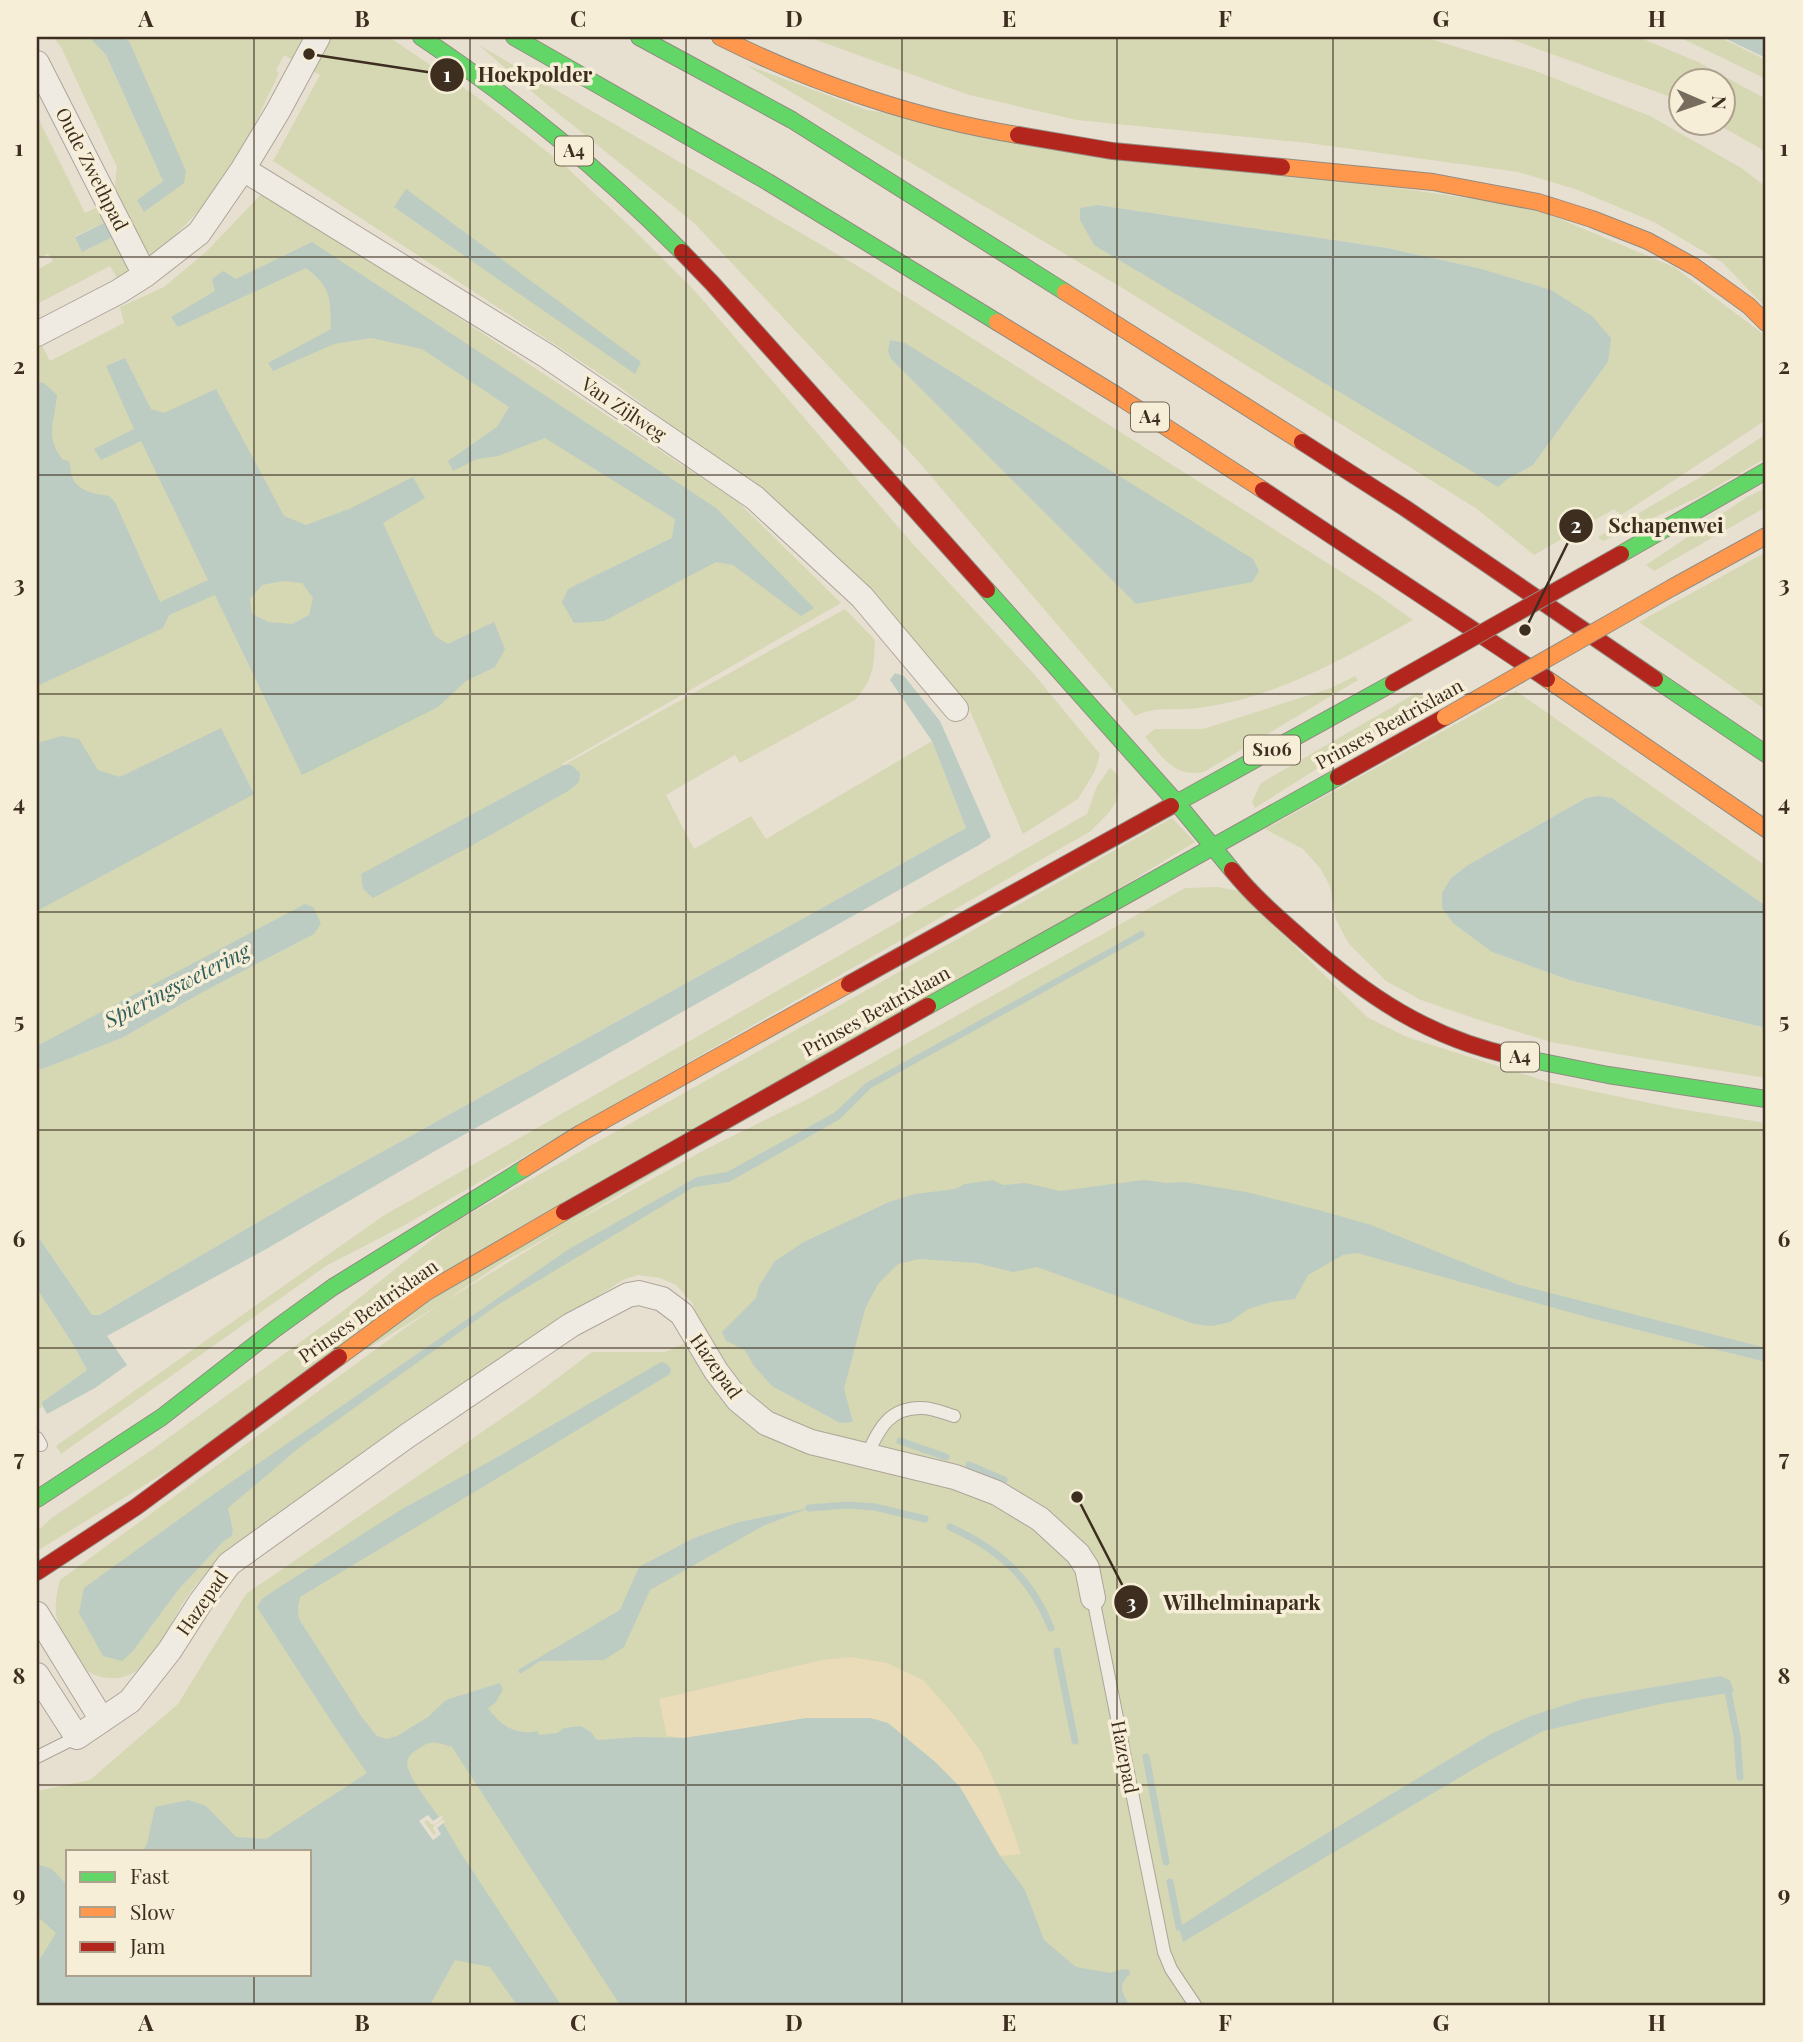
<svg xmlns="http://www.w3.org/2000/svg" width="1803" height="2042" font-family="'Playfair Display',serif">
<rect width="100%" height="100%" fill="#e7e0d1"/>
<path fill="#d6d7b3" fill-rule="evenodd" d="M 53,37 L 89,37 L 106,55 L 163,181 L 137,200 L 184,183 L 129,41 L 122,37 L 389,37 L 473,94 L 563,164 L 635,231 L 694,290 L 912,543 L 1033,673 L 1100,754 L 1095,771 L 1078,799 L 1023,834 L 965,699 L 794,518 L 617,385 L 273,161 L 320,75 L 284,55 L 276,70 L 279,73 C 262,108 246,146 224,178 C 205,207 180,231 155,254 L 142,252 L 114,194 L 117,167 L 61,47 ZM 406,190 L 640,362 L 635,373 L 395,207 Z
M 808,37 L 1424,37 L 1533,70 L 1650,116 L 1743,169 L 1766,187 L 1766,308 L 1723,263 L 1654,222 L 1575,189 L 1518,172 L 1308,143 L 1077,120 L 969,95 Z
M 1505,37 L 1638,37 L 1698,62 L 1766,99 L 1766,154 L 1758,147 L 1715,123 L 1722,122 L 1722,80 L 1680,80 L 1680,103 L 1668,96 Z
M 1679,37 L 1719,37 L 1766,60 L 1766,79 Z
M 479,45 L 861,268 L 1378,595 L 1413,620 C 1357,651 1293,688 1231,702 C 1217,705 1202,708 1188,709 C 1169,710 1152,707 1135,716 L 918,461 L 694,223 L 544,102 ZM 888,351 L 1136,604 L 890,358 Z
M 744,64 L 867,110 L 1534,208 L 1674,267 L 1766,336 L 1766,420 L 1621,515 L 1614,509 L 1534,555 L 1477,509 L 1119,286 ZM 1098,205 L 1387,248 L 1478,268 L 1608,362 L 1533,465 L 1506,480 Z
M 37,116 L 85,213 L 102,205 L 108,221 L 75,236 L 82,252 L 115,236 L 128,260 L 127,272 L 117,278 L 110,266 L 37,304 L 37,270 L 53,261 L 48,254 L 37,259 Z
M 265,190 L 738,502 L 841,603 L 562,764 L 572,779 L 571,765 L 564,765 L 845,609 L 875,640 C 874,668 873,679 855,700 L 740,763 L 735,755 L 666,795 L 694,849 L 751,816 L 766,839 L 932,741 L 966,828 L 306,1194 L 99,1315 L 92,1315 L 37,1235 L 37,1071 L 122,1038 L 203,992 L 314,934 L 37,1060 L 37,342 L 40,341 L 50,361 L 124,323 L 120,307 L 164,287 L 207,251 Z
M 1766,434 L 1766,458 L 1699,497 L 1603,541 L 1598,537 L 1709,472 Z
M 1766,488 L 1766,507 L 1654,571 L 1646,565 L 1747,497 Z
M 1766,552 L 1766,710 L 1639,622 Z
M 1355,676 L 1358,680 L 1204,772 C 1174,778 1163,757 1145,737 L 1155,729 L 1203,729 L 1331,688 Z
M 1516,691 L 1766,866 L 1766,906 L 1612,798 L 1599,796 L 1586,798 L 1468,865 L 1451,878 L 1454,924 L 1492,952 L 1569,980 L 1766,1028 L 1766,1078 L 1629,1056 L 1551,1042 L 1476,1019 L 1421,1000 L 1386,981 L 1349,944 L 1336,920 L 1330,886 L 1320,868 L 1303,849 L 1265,829 Z
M 1418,692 L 1426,700 L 1255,808 L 1252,802 L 1261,783 Z
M 1110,768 L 1118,775 C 1121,806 1111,810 1091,831 L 403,1226 L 326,1266 L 61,1454 L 56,1446 L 383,1216 L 1087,814 L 1097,786 Z
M 1172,818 L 1195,842 L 37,1551 L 37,1531 L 53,1517 L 153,1449 L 343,1311 L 450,1225 Z
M 1218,887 L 1239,891 L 1367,1017 L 1407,1037 L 1548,1082 L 1674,1108 L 1766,1123 L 1766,2005 L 37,2005 L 37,1791 L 90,1780 L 178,1704 L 246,1594 L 530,1399 L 592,1352 L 665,1352 L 698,1338 L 693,1304 L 676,1285 L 660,1278 L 638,1275 L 623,1280 L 407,1420 L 225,1554 C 210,1569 195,1584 183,1603 C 166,1630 149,1682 109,1678 C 104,1678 93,1675 89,1672 C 84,1668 80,1659 76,1654 C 56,1626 51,1615 60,1580 L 405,1328 L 503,1262 L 708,1148 L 806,1100 L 1185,888 ZM 228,1508 L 233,1530 L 232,1536 L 224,1541 L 179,1589 L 133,1651 ZM 68,1851 L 310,1851 L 310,1974 L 68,1974 Z
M 37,1289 L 74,1346 L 87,1370 L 41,1403 L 42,1407 L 37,1411 Z"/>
<path fill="#eadcb9" d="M 851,1657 L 887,1663 L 923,1680 L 954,1715 L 981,1752 L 1001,1797 L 1021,1854 L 1000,1856 L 960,1787 L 934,1761 L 888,1723 L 870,1718 L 806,1718 L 684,1738 L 667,1736 L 659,1699 L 822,1660 Z"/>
<path fill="#bcccc2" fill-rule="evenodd" d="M 89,37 L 122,37 L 129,41 L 186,171 L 184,183 L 144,212 L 137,200 L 163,181 L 106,55 Z
M 1722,37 L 1766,38 L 1766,58 Z
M 406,189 L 641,362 L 635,374 L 394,207 Z
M 1098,205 L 1387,248 L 1478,268 L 1551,290 L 1592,316 L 1611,338 L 1608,362 L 1533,465 L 1506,480 L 1498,487 L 1094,245 L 1080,220 L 1080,208 Z
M 108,221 L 115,236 L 82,252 L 75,237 Z
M 312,242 L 716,508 L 814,608 L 801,616 L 733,565 L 716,562 L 604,621 L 574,623 L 562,602 L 568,589 L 672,538 L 675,519 L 545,438 L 498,456 L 477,459 L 453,471 L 448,461 L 497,427 L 509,407 L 422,349 L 371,338 L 334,344 L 273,371 L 268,363 L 331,329 C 330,298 332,288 306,268 L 178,327 L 171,317 L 215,291 L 212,279 L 223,271 L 236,279 Z
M 890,340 L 905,343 L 1253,559 L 1259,571 L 1252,582 L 1136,604 L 890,358 L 888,351 Z
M 125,358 L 151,409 L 164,413 L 216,389 L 284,516 L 306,525 L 349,509 L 413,477 L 425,498 L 383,523 L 435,636 L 448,644 L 494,622 L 505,649 L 495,667 L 466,681 L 438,707 L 302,775 L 215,595 L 169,615 L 163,628 L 37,686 L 37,382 L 44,383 L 57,395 C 55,420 44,437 63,460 L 69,461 C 71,466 70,473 73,479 C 79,492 97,494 109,496 L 115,502 L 160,602 L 208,580 L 141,441 L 101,460 L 94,449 L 134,429 L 106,366 ZM 283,581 L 302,583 L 313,598 L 309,615 L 292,624 L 269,622 L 252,614 L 250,599 L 262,585 Z
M 895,673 L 904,676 L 940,721 L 991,837 L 979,845 L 435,1151 L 268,1248 L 107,1336 L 127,1365 L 95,1388 L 47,1414 L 41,1403 L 87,1370 L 74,1346 L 37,1289 L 37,1235 L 92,1315 L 99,1315 L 306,1194 L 966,828 L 932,741 L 890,680 Z
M 221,728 L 254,794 L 37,911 L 37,743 L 62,736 L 79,739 L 98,770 L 120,777 Z
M 564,765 L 571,765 L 580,773 L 579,782 L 568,791 L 471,846 L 373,898 L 363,889 L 361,874 Z
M 1599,796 L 1612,798 L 1766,906 L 1766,1028 L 1569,980 L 1492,952 L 1454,924 L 1442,908 L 1442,893 L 1451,878 L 1468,865 L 1586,798 Z
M 305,904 L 313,907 L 321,923 L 314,934 L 203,992 L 122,1038 L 37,1071 L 37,1046 Z
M 1143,930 L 1145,936 L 871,1088 L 840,1119 L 729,1182 L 694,1187 L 496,1306 L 300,1447 L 228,1508 L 233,1530 L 232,1536 L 224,1541 L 179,1589 L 133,1651 L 122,1661 L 103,1656 L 79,1613 L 84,1588 L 214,1494 L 569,1249 L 697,1177 L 727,1172 L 834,1113 L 866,1083 Z
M 993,1180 L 1003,1185 L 1025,1183 L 1060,1191 L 1143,1180 L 1168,1183 L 1184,1182 L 1246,1192 L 1322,1211 L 1371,1225 L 1519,1285 L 1766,1348 L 1766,1362 L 1594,1319 L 1357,1253 L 1343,1255 L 1308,1275 L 1295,1299 L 1271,1302 L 1248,1309 L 1230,1322 L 1212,1326 L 1194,1324 L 1037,1267 L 1013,1272 L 977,1263 L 919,1259 L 898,1264 L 878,1284 L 865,1309 L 844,1389 L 853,1422 L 840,1423 L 772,1386 L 754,1366 L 745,1350 L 726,1341 L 722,1332 L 756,1298 L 759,1286 L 775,1261 L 804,1242 L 889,1202 L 915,1194 L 955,1189 L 965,1184 Z
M 661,1362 L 667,1364 L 671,1369 L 670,1374 L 300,1597 L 298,1608 L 299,1619 L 361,1716 L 377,1736 L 387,1739 L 397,1736 L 428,1717 L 446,1700 L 500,1683 L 503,1690 L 495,1703 L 488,1708 C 501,1725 514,1736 537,1731 L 539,1735 L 557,1733 L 564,1728 L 581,1726 L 591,1732 L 597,1740 L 638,1737 L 684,1738 L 806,1718 L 870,1718 L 888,1723 L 934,1761 L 960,1787 L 1000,1856 L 1025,1890 L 1044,1940 L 1076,1967 L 1110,1973 L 1122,1969 L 1129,1970 L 1130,1974 C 1117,1986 1122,1991 1129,2005 L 620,2005 L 452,1747 C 440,1743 432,1739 421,1747 C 416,1750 410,1754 408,1759 C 402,1771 431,1805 439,1817 L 433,1821 L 428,1815 L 420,1821 L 433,1840 L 441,1834 L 437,1828 L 443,1823 L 460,1852 L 561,2005 L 517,2005 L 490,1967 L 455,1960 L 430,2005 L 37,2005 L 37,1964 L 56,1933 L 37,1916 L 37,1864 L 52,1869 L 68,1886 L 68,1974 L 310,1974 L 310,1851 L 221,1851 L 218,1849 L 213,1851 L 143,1851 L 147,1844 L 155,1807 L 189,1800 L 206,1806 L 236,1837 L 266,1839 L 367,1773 L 335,1727 L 257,1607 L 262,1599 L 272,1592 L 402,1509 L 487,1463 Z
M 809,1508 L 763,1526 L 650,1590 L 624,1647 L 604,1660 L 540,1661 L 520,1674 L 518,1670 L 620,1610 L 639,1567 L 694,1538 L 739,1522 Z
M 1720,1676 L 1730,1680 L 1734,1692 L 1660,1704 L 1543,1731 L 1477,1767 L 1183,1942 L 1179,1927 L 1268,1869 L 1491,1734 L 1531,1716 L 1583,1699 Z"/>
<path fill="#e7e0d1" d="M 428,1815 L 433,1821 L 443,1815 L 442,1819 L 434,1825 L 431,1824 L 427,1820 L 424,1822 L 434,1835 L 436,1833 L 433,1829 L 434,1826 L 442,1820 L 446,1821 L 437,1828 L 441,1834 L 433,1840 L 419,1821 Z"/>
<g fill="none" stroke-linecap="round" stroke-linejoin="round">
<path stroke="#bcccc2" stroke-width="7" d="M 900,1441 L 946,1457
M 969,1465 L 1004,1480
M 809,1508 L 847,1505 L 875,1507 L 925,1519
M 950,1527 C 999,1549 1031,1578 1051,1628
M 1057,1651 L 1075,1741
M 1728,1692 L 1737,1736 L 1740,1777
M 1146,1757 L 1166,1862
M 1170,1882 L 1179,1927"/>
<defs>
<path id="lane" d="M 37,1438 L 41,1445
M 867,1455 C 879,1429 889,1407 922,1408 C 932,1408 944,1413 954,1416
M 1093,1598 L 1164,1952 L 1171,1969 L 1195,2005
M 37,1757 L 77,1737"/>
<path id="street" d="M 37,63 L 145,275
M 243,169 L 547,356 L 755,498 L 862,597 L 956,709
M 37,334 L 118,292 L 145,275 L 199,233 L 243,169 L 278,111 L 318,37
M 37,1614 L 102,1720
M 37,1675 L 77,1737 L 130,1701 L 170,1650 L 200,1603 L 229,1564 L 407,1436 L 571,1325 L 628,1295 L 639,1293 L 662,1299 L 682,1314 L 716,1371 L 738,1400 L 766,1423 L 811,1442 L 955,1477 L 997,1493 L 1040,1519 L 1078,1554 L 1087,1568 L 1093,1598"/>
<path id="fast" d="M 421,37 C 518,102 600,169 682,252
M 514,37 L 768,182 L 997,322
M 639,37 L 792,120 L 1065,292
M 1621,554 L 1766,471
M 987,590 L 1176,802 L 1232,870
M 1655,679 L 1766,754
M 1171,806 L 1393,683
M 928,1006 L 1338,777
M 1517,1057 L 1608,1075 L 1766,1099
M 37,1499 L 162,1417 L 275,1329 L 333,1287 L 525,1168"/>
<path id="slow" d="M 720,37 C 812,83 917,119 1018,135
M 1282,167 L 1433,182 L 1538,202 L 1592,219 L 1648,241 L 1695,267 L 1749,306 L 1766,323
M 1065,292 L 1302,442
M 997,322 L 1118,396 L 1263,490
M 1673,587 L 1766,536
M 1547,679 L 1766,829
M 525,1168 L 581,1133 L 849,984
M 339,1357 L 425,1293 L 564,1212"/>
<path id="jam" d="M 1018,135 L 1113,151 L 1282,167
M 682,252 L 712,283 L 987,590
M 1302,442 L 1405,508 L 1655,679
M 1263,490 L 1547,679
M 1338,777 L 1445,717
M 1232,870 C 1253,896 1275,915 1300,937 C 1365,995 1429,1039 1517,1057
M 849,984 L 1171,806
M 564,1212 L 928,1006
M 37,1572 L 136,1507 L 339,1357"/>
</defs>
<use href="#lane" stroke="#ada599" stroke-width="14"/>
<use href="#street" stroke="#ada599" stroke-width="26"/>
<use href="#fast" stroke="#928b80" stroke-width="18"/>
<use href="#slow" stroke="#928b80" stroke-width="18"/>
<use href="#jam" stroke="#928b80" stroke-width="18"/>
<use href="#lane" stroke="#efebe3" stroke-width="12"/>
<use href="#street" stroke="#efebe3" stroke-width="24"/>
<use href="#fast" stroke="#63d668" stroke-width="16"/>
<use href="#slow" stroke="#ff974d" stroke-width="16"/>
<use href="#jam" stroke="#b3261e" stroke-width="16"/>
<defs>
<path id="slow-bridge" d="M 1445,717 L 1673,587"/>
<path id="jam-bridge" d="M 1393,683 L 1621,554"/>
</defs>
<use href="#slow-bridge" stroke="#928b80" stroke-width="18" stroke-linecap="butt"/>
<use href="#jam-bridge" stroke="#928b80" stroke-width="18" stroke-linecap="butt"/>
<use href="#slow-bridge" stroke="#ff974d" stroke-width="16"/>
<use href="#jam-bridge" stroke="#b3261e" stroke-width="16"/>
</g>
<path fill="none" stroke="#3d2e20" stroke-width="2" stroke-opacity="0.55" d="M 254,37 L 254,1851M 470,37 L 470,2005M 686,37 L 686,2005M 902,37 L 902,2005M 1117,37 L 1117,2005M 1333,37 L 1333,2005M 1549,37 L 1549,2005M 37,257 L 1766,257M 37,475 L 1766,475M 37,694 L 1766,694M 37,912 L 1766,912M 37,1130 L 1766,1130M 37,1348 L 1766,1348M 37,1567 L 1766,1567M 37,1785 L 1766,1785M 254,1974 L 254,2005"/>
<g text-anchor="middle" stroke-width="7" stroke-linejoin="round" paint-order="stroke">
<g fill="#f7eed8" stroke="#756857" stroke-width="2">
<rect x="555" y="136.5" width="38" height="29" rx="5"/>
<rect x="1131" y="402.5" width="38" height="29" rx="5"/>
<rect x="1244" y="735.5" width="56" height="29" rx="5"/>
<rect x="1501" y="1042.5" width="38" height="29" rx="5"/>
</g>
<g font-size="18" font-weight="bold" fill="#3d2e20">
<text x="574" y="157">A4</text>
<text x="1150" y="423">A4</text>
<text x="1272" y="756">S106</text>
<text x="1520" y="1063">A4</text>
</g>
<g font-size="19" fill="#3d2e20" stroke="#f7eed8">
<text transform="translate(92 169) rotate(63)" y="7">Oude Zwethpad</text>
<text transform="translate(624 409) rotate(34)" y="7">Van Zijlweg</text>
<text transform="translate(1389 724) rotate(-29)" y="7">Prinses Beatrixlaan</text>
<text transform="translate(876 1011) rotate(-29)" y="7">Prinses Beatrixlaan</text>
<text transform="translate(368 1311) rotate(-35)" y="7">Prinses Beatrixlaan</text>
<text transform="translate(716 1366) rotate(55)" y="7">Hazepad</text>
<text transform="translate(202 1603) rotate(-55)" y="7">Hazepad</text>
<text transform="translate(1125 1757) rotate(79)" y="7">Hazepad</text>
</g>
<g font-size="21" font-style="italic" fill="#2f5d5a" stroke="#f7eed8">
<text transform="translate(177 986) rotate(-27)" y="7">Spieringswetering</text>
</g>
</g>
<path fill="none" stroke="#3d2e20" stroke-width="2.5" d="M309 54L447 75M1525 630L1576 526M1077 1497L1131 1602"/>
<g fill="#3d2e20" stroke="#f7eed8" stroke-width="2.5">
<circle cx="309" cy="54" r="7"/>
<circle cx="1525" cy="630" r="7"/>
<circle cx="1077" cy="1497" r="7"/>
<circle cx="447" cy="75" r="18"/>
<circle cx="1576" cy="526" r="18"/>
<circle cx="1131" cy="1602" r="18"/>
</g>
<g font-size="21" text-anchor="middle" font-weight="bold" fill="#fff">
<text x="447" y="82">1</text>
<text x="1576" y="533">2</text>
<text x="1131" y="1610">3</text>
</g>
<g font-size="21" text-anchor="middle" font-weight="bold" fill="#3d2e20" stroke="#f7eed8" stroke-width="7" stroke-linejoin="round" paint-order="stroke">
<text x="535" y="82">Hoekpolder</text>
<text x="1666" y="533">Schapenwei</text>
<text x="1242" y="1610">Wilhelminapark</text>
</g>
<rect width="1803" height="2042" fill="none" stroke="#f7eed8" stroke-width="77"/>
<rect x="66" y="1850" width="245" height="126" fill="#f7eed8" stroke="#ada18e" stroke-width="2"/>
<rect x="80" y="1872" width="35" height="10" fill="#63d668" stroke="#ada18e" stroke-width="2"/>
<text x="130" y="1884" font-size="21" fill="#3d2e20">Fast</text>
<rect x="80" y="1907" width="35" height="10" fill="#ff974d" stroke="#ada18e" stroke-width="2"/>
<text x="130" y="1920" font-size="21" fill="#3d2e20">Slow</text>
<rect x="80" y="1942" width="35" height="10" fill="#b3261e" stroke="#ada18e" stroke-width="2"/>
<text x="130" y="1954" font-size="21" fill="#3d2e20">Jam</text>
<g transform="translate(1702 102) rotate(92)"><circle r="33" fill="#f7eed8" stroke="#ada18e" stroke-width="2"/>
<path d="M0-5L12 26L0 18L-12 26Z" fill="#786c5e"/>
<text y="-10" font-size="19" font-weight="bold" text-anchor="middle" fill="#3d2e20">N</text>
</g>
<rect x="38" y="38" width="1726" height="1966" fill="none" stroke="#3d2e20" stroke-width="2.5"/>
<g font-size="23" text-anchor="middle" font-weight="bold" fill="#3d2e20">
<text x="146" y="27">A</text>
<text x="362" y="27">B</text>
<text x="578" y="27">C</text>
<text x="794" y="27">D</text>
<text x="1009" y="27">E</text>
<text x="1225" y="27">F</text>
<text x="1441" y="27">G</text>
<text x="1657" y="27">H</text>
<text x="19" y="156">1</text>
<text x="1784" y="156">1</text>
<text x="19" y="374">2</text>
<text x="1784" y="374">2</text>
<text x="19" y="592">3</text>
<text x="1784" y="592">3</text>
<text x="19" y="811">4</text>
<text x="1784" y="811">4</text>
<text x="19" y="1029">5</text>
<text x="1784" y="1029">5</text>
<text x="19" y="1247">6</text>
<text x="1784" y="1247">6</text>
<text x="19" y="1466">7</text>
<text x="1784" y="1466">7</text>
<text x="19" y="1684">8</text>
<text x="1784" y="1684">8</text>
<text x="19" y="1902">9</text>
<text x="1784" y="1902">9</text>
<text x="146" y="2031">A</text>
<text x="362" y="2031">B</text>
<text x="578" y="2031">C</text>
<text x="794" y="2031">D</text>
<text x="1009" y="2031">E</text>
<text x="1225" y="2031">F</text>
<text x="1441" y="2031">G</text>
<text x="1657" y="2031">H</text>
</g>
</svg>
